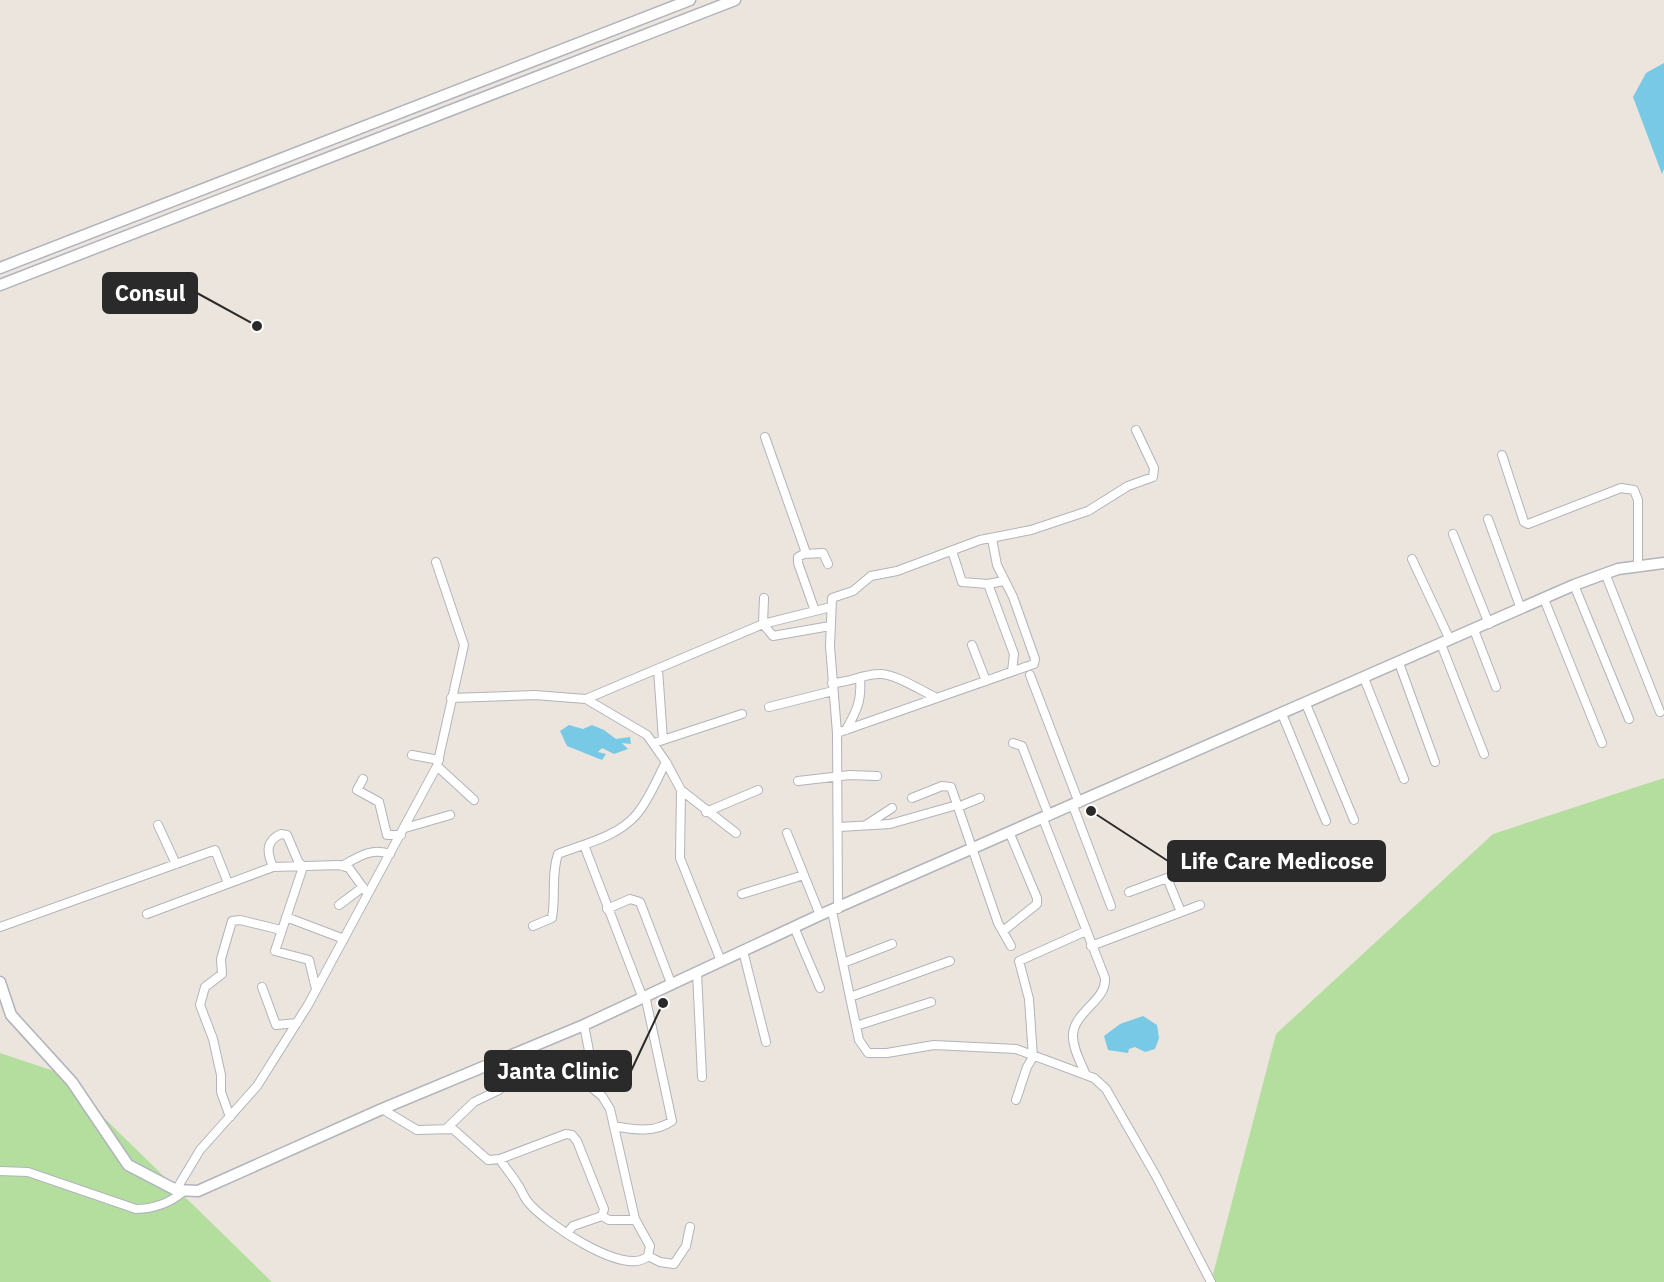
<svg xmlns="http://www.w3.org/2000/svg" width="1664" height="1282" font-family="'IBM Plex Sans',sans-serif">
<rect width="100%" height="100%" fill="#ebe5dd"/>
<path fill="#b4de9e" d="M 1664,778 L 1664,1282 L 1211,1282 L 1276,1034 L 1493,834 Z
M 0,1053 L 57,1072 L 272,1282 L 0,1282 Z"/>
<path fill="#78c9e5" d="M 1664,63 L 1664,169 L 1662,174 L 1633,97 L 1646,73 Z
M 569,725 L 583,729 L 592,725 L 604,730 L 616,739 L 630,737 L 631,744 L 622,743 L 628,749 L 614,754 L 602,748 L 598,752 L 606,754 L 602,760 L 567,746 L 560,731 Z
M 1143,1016 L 1157,1025 L 1159,1038 L 1155,1049 L 1145,1052 L 1135,1047 L 1129,1049 L 1128,1053 L 1108,1050 L 1104,1036 L 1120,1024 Z"/>
<g fill="none" stroke-linecap="round" stroke-linejoin="round">
<defs>
<path id="street" d="M 765,437 L 805,550 L 804,554 L 798,557 L 798,563 L 815,611
M 1502,455 L 1524,522 L 1528,524 L 1621,488 L 1634,490 L 1638,500 L 1638,566
M 1488,519 L 1521,609
M 1453,534 L 1489,624
M 952,551 L 962,582 L 988,584 L 1004,581
M 804,554 L 823,553 L 828,564
M 1412,559 L 1450,640
M 1605,573 L 1660,712
M 988,584 L 1014,654 L 1012,671
M 1574,585 L 1629,719
M 1544,599 L 1602,743
M 830,626 L 773,636 L 763,624 L 831,607
M 1474,630 L 1496,687
M 1441,644 L 1484,754
M 972,645 L 986,681
M 1399,663 L 1435,762
M 658,669 L 663,740
M 1030,675 L 1079,803
M 1364,678 L 1404,779
M 832,683 C 849,683 863,674 879,674 C 894,673 922,691 937,698
M 451,698 L 535,695 L 586,699 L 647,735 L 666,762 C 657,779 649,800 636,815 C 617,837 584,844 558,854 C 551,874 556,897 552,918 L 533,926
M 586,699 L 763,624 L 764,598
M 1306,704 L 1354,820
M 769,707 L 833,691
M 1282,714 L 1326,821
M 846,730 C 856,712 862,701 860,679
M 837,733 L 1034,664 L 1035,659 L 1013,597 L 997,565 L 992,539
M 654,743 L 742,714
M 1013,743 L 1022,746 L 1049,816
M 412,755 L 439,760
M 666,762 L 681,790 L 736,833
M 437,766 L 474,800
M 363,779 L 357,790 L 379,802 L 387,835 L 401,835
M 798,781 L 850,775 L 877,776
M 681,790 L 680,858 L 721,961
M 912,798 L 942,786 L 951,787 L 998,923 L 1011,946
M 1073,806 L 1111,906
M 958,807 L 980,798
M 706,812 L 758,790
M 1043,819 L 1105,978 C 1107,1000 1075,1011 1073,1034 C 1072,1047 1081,1063 1086,1075
M 158,825 L 176,864
M 866,825 L 892,808
M 839,827 L 890,824 L 957,805
M 405,828 L 450,815
M 787,833 L 820,915
M 584,845 L 642,996
M 342,866 C 358,857 372,847 390,854
M 273,867 C 267,853 265,841 281,834 L 287,835 L 298,861 L 303,867
M 303,867 L 275,951 L 309,960 L 316,989
M 1167,878 L 1176,875
M 1129,892 L 1167,878 L 1181,912
M 742,894 L 804,875
M 339,905 L 363,887
M 607,909 L 630,899 L 640,902 L 671,983
M 838,909 L 837,733 L 830,646 L 832,598 L 853,591 L 871,576 L 897,571 L 980,540 L 1031,530 L 1088,511 L 1128,486 L 1153,477 L 1154,468 L 1136,430
M 832,911 L 859,1040 L 868,1053 L 887,1053 L 934,1045 L 1016,1049 L 1094,1078 L 1106,1089 L 1156,1176 L 1211,1282
M 147,914 L 273,867 L 339,865 L 349,868 L 367,893
M 286,917 L 344,939
M 0,927 L 215,850 L 228,883
M 794,927 L 820,988
M 1003,931 L 1037,904 L 1037,898 L 1010,834
M 1091,946 L 1200,905
M 743,951 L 766,1042
M 843,963 L 892,944
M 697,972 L 702,1077
M 262,987 L 276,1025 L 297,1023
M 850,997 L 950,961
M 856,1026 L 931,1002
M 1016,1100 L 1027,1067 L 1033,1057 L 1029,999 L 1019,961 L 1086,931
M 382,1109 L 417,1130 L 453,1129 L 488,1160 L 500,1159 L 566,1134 L 572,1135 L 577,1141 L 604,1209 L 602,1216
M 230,1117 L 221,1092 L 221,1075 L 213,1039 L 200,1005 L 205,987 L 222,974 L 221,959 L 232,921 L 240,920 L 281,930
M 614,1126 C 634,1130 655,1133 672,1121 L 645,995
M 447,1128 L 474,1102 L 499,1090 L 500,1078 L 496,1062
M 500,1159 C 505,1168 511,1174 516,1182 C 521,1188 523,1196 528,1202 C 544,1222 625,1278 648,1256 L 650,1246 L 635,1219 L 610,1109 L 602,1096 L 587,1084 L 585,1074 L 590,1056 L 584,1025
M 0,1171 L 28,1172 L 136,1209 C 154,1209 168,1204 183,1192
M 176,1190 L 200,1150 L 257,1086 L 308,1005 L 437,766 L 464,645 L 436,562
M 602,1216 L 609,1220 L 635,1220
M 568,1232 L 573,1226 L 602,1216
M 648,1256 L 660,1262 L 674,1264 L 686,1246 L 690,1227"/>
<path id="secondary" d="M 0,268 L 690,0
M 0,285 L 735,0
M 0,982 L 11,1015 L 72,1082 L 128,1165 L 176,1190 L 198,1191 L 382,1109 L 584,1025 L 820,915 L 1574,585 L 1618,569 L 1664,563"/>
</defs>
<use href="#street" stroke="#b1b4bd" stroke-width="10"/>
<use href="#secondary" stroke="#b1b4bd" stroke-width="13"/>
<use href="#street" stroke="#fff" stroke-width="8"/>
<use href="#secondary" stroke="#fff" stroke-width="10"/>
</g>
<path fill="none" stroke="#2a2a2a" stroke-width="2" d="M257 326L197 293M1091 811L1168 861M663 1003L631 1071"/>
<g fill="#2a2a2a" stroke="#fff" stroke-width="2">
<circle cx="257" cy="326" r="6"/>
<circle cx="1091" cy="811" r="6"/>
<circle cx="663" cy="1003" r="6"/>
</g>
<g fill="#2a2a2a" stroke="#2a2a2a" stroke-width="2">
<rect x="103" y="273" width="94" height="40" rx="6"/>
<rect x="1168" y="841" width="217" height="40" rx="6"/>
<rect x="485" y="1051" width="146" height="40" rx="6"/>
</g>
<g font-size="22" text-anchor="middle" font-weight="bold" fill="#fff">
<text x="150" y="301">Consul</text>
<text x="1277" y="869">Life Care Medicose</text>
<text x="558" y="1079">Janta Clinic</text>
</g>
</svg>
